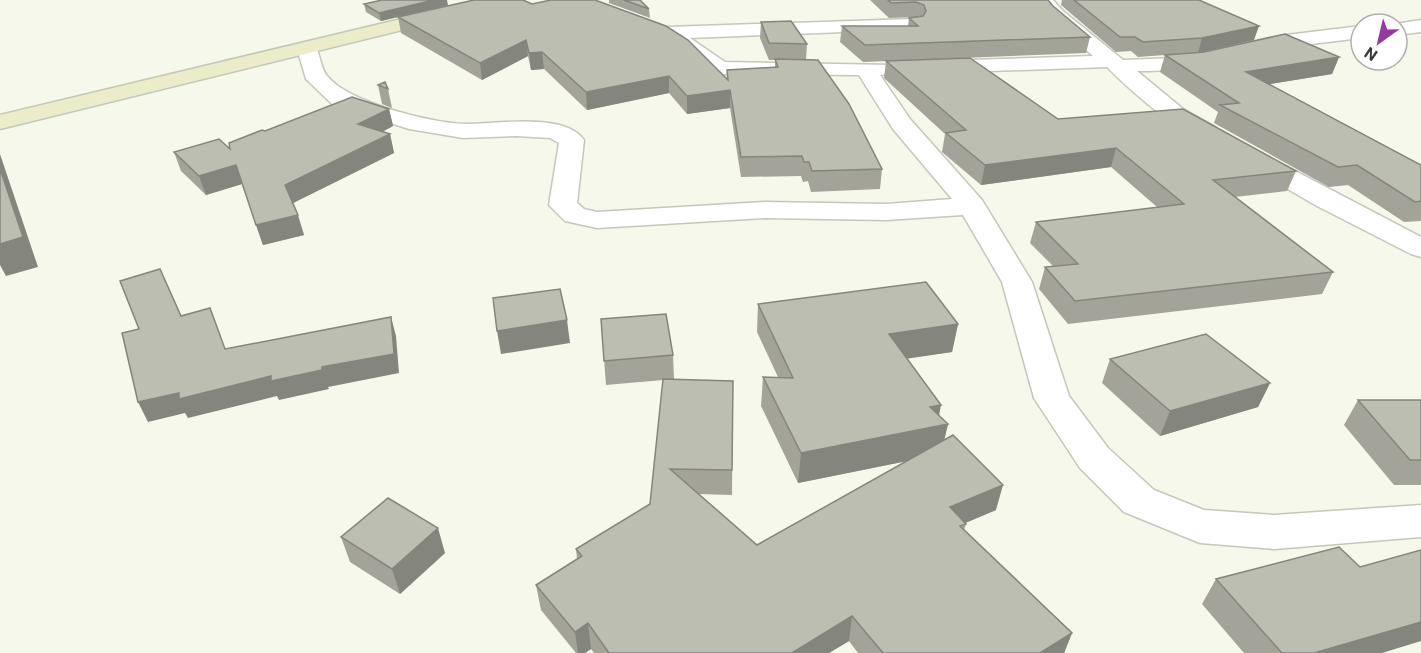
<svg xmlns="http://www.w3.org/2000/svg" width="1421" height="653" font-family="Roboto,sans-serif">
<rect width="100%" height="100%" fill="#f7f8ec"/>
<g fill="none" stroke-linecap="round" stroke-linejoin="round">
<defs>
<path id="street" d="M 1035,0 L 1053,0 L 1063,11 L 1123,60 L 1176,58 L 1206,53 L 1213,55 L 1216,59 L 1213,63 C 1188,70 1163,71 1137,71 L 1183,109 L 1215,127 L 1219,132 L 1215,137 C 1187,144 1127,87 1107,67 L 936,73 L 929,71 L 926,67 L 929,63 L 936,61 L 1093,56 L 1051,19 Z
M 913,19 L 920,21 L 922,25 L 920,29 L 690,38 L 725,62 L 894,65 L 897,69 L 894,73 L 880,75 L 910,119 L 982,200 L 1032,282 L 1069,396 L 1108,448 L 1154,490 L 1204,510 L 1274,515 L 1421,505 L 1421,537 L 1274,549 L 1200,543 L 1124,512 L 1080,468 L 1034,398 L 1002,282 L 963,215 L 886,220 L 765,218 L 597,228 L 565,221 L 549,205 L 559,143 L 550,138 L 516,136 L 463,138 L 409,129 L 332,104 L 306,79 L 297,48 L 300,44 L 314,44 C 321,54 320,69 328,77 C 350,103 432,123 465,124 C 495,124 565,112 584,140 L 577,203 L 584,209 L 597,212 L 765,202 L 886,204 L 952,199 L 893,129 L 859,75 L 720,74 L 713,72 L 658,33 L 660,29 L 667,27 Z
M 1421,20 L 1421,32 L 1397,35 L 1397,24 L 1395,24 Z
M 1361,26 L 1361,38 L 1286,47 L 1253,54 L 1246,52 L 1243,48 L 1246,44 L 1286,35 Z
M 1252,151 L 1261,153 L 1421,237 L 1421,257 L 1411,254 L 1317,206 L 1243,163 L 1240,158 L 1243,153 Z"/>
<path id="secondary" d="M 480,0 L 511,0 L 508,4 L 0,129 L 0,115 Z"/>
</defs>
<use href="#street" stroke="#c5c7bb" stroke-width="3"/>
<use href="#secondary" stroke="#c5c7bb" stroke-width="3"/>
<use href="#street" fill="#fff" fill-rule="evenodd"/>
<use href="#secondary" fill="#ebedca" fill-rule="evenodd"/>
</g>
<path fill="#a3a399" d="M 609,0 L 640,0 L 649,9 L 650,18 L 609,3 Z
M 870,0 L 1048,0 L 1053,6 L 1090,37 L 1086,53 L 863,62 L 840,42 L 842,26 L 908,26 L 909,18 L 914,17 L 889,18 Z
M 1062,0 L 1199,0 L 1254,40 L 1198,53 L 1339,57 L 1332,74 L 1270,84 L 1421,165 L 1421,221 L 1404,222 L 1348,185 L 1329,187 L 1214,123 L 1218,112 L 1160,72 L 1165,55 L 1138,57 L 1131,51 L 1116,52 L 1061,5 Z
M 364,4 L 448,5 L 532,4 L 727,78 L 727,70 L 775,67 L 775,60 L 769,60 L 760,38 L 761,22 L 807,44 L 806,60 L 882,169 L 880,189 L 811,192 L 808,181 L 803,182 L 801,176 L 741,177 L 730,108 L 687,114 L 669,93 L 587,110 L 544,69 L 531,70 L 528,56 L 482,80 L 401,33 L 398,17 L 381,21 L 366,12 Z
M 886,61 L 1058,119 L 1296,171 L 1287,191 L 1235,197 L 1333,272 L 1322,294 L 1068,324 L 1039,289 L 1045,267 L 1053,266 L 1030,243 L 1036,222 L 1157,207 L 1111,167 L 981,185 L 942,152 L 945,134 L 884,78 Z
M 378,85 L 388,89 L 392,108 L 382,104 Z
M 389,109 L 393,126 L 382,132 L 390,134 L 394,153 L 293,203 L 304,235 L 263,245 L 242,184 L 206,195 L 181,171 L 174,152 L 230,149 L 265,131 Z
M 758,304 L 958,324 L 952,352 L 907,358 L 939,416 L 948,424 L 944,440 L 996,510 L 965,523 L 966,524 L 964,530 L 1072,633 L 1064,653 L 858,653 L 849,641 L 829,653 L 594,653 L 591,649 L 585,653 L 576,653 L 541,610 L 536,585 L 577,559 L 576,549 L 650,504 L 663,380 L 606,385 L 601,319 L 673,355 L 674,379 L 667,379 L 733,381 L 732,495 L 699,494 L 757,545 L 908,461 L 798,483 L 761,406 L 763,377 L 778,377 L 757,332 Z
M 1110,359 L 1270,383 L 1258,407 L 1160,436 L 1102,383 Z
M 1358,400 L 1421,400 L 1421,485 L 1394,485 L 1344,425 Z
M 341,537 L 445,553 L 400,594 L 350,562 Z
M 1360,567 L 1382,653 L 1244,653 L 1202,604 L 1216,579 Z"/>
<path fill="#84857d" d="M 434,0 L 447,0 L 448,5 L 381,21 L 379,13 Z
M 1259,26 L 1254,40 L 1198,53 L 1202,38 Z
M 526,40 L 528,56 L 482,80 L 480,63 Z
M 542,52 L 544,69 L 531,70 L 529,53 Z
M 1339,57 L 1332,74 L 1240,89 L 1246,72 Z
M 669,76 L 669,93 L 587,110 L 586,92 Z
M 730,90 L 730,108 L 687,114 L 687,96 Z
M 389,109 L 393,126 L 363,142 L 358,124 Z
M 390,134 L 394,153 L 291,204 L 285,185 Z
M 1116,148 L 1111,167 L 981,185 L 985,165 Z
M 0,154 L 38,267 L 6,276 L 0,265 Z
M 236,165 L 242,184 L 206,195 L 199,176 Z
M 298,215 L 304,235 L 263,245 L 256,225 Z
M 391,317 L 396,336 L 399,373 L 328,387 L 329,389 L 279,400 L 277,396 L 188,418 L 185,413 L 148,422 L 138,402 L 179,393 L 322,367 Z
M 567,320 L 570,343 L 501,354 L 497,331 Z
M 958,324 L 952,352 L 885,362 L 889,334 Z
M 1270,383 L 1258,407 L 1160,436 L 1170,411 Z
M 941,405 L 937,427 L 948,424 L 941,454 L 798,483 L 801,453 L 930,407 Z
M 1003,485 L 996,510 L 944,532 L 950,507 Z
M 438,528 L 445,553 L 400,594 L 392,569 Z
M 852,616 L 849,641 L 829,653 L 792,653 Z
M 1421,622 L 1421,641 L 1382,653 L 1314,653 Z
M 588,623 L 591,649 L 585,653 L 578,653 L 575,632 Z
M 1072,633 L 1064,653 L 1040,653 Z"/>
<path fill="#bdbeb2" stroke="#84857d" stroke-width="1.5" d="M 382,0 L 434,0 L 379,13 L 364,4 Z
M 474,0 L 523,0 L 532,4 L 551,0 L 595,0 L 666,26 L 688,40 L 728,80 L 727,70 L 778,67 L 775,59 L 818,60 L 849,104 L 882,169 L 812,171 L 809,162 L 804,162 L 802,156 L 741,157 L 730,90 L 687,96 L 669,76 L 586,92 L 542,52 L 529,53 L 526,40 L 480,63 L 398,17 Z
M 624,0 L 640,0 L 649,9 Z
M 888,0 L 1048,0 L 1053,6 L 1090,37 L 865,45 L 842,26 L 918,26 L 909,18 L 923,16 L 926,11 L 924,5 L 916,2 L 891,3 Z
M 1074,0 L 1199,0 L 1259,26 L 1202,38 L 1143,42 L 1135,37 L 1120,37 Z
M 791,21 L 807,44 L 769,43 L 761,22 Z
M 1285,34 L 1339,57 L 1246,72 L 1421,165 L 1421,201 L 1415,202 L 1357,165 L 1338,167 L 1220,105 L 1239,103 L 1165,55 L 1204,52 Z
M 970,58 L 1058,119 L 1183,109 L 1296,171 L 1213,180 L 1333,272 L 1075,301 L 1045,267 L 1078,264 L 1036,222 L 1184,204 L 1116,148 L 985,165 L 946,133 L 966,130 L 886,61 Z
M 385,82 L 388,89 L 378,85 Z
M 352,97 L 389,109 L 358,124 L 390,134 L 285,185 L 298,215 L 256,225 L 236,165 L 199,176 L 174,152 L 219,139 L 230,149 L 229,143 L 262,130 L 265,131 Z
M 0,169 L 23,237 L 0,244 Z
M 160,269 L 181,316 L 210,308 L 225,349 L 391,317 L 394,354 L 322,367 L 322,370 L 271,381 L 271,376 L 179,399 L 179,393 L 138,402 L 122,333 L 139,329 L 120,281 Z
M 926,282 L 958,324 L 889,334 L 941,405 L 930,407 L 948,424 L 801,453 L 763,377 L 793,378 L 758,304 Z
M 560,289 L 567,320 L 497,331 L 493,298 Z
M 666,314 L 673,355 L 604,361 L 601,319 Z
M 1206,334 L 1270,383 L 1170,411 L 1110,359 Z
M 663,379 L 733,381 L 732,470 L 670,469 L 757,545 L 953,435 L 1003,485 L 950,507 L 966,524 L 960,526 L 1072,633 L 1040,653 L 883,653 L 852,616 L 792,653 L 609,653 L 588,623 L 575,632 L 536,585 L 582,556 L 576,549 L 650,504 Z
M 1358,400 L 1421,400 L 1421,460 L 1410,460 Z
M 388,498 L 438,528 L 392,569 L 341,537 Z
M 1339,547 L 1360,567 L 1421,550 L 1421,622 L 1314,653 L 1282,653 L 1216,579 Z"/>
<g transform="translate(1379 42) rotate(214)"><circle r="28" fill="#ffffff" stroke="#afafae" stroke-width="1.5"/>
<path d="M0-4.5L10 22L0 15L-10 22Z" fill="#9438a2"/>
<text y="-9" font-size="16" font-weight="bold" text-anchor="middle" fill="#383834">N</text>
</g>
</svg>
